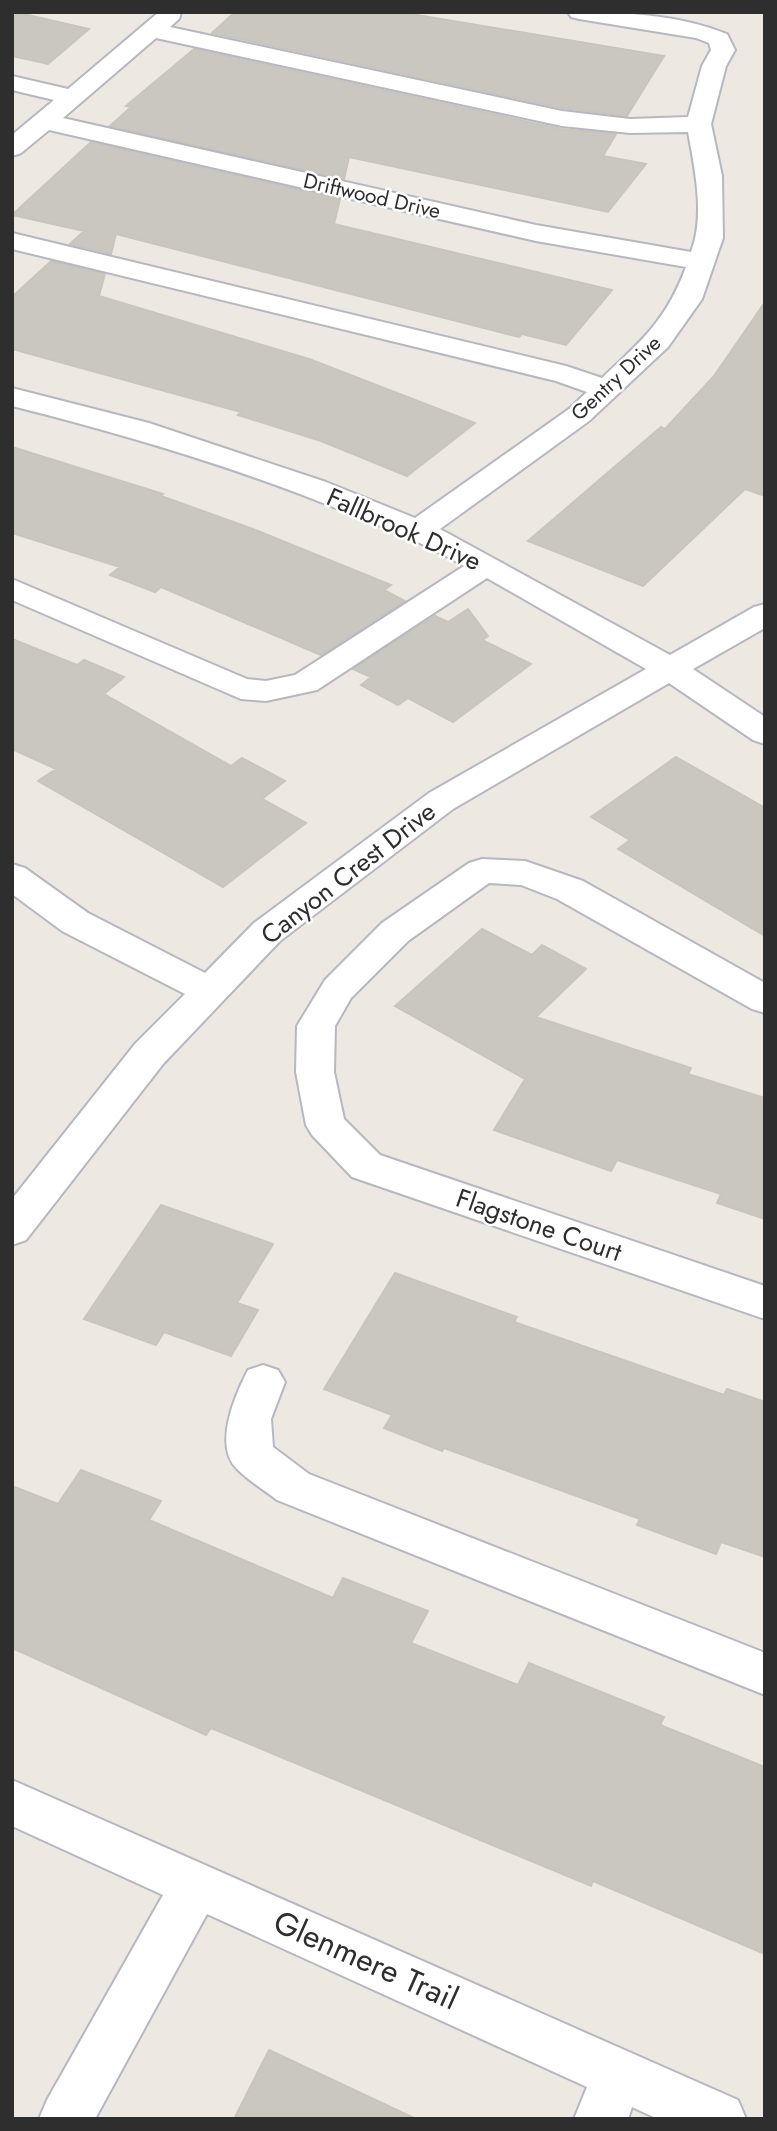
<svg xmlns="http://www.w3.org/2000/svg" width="777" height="2131" font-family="Jost,sans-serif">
<rect width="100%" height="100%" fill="#ede9e2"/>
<path fill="#cac7c0" stroke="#c9c5bc" stroke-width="2" d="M 12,12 L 15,12 L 89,29 L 48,64 L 12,56 Z
M 235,12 L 399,12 L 664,56 L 627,116 L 562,108 L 212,33 Z
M 194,49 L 561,129 L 616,134 L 603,156 L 646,164 L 608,212 L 349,157 L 344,179 L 110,126 L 131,107 L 126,106 Z
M 91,142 L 340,199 L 334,224 L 612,290 L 566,345 L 522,334 L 519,337 L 116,234 L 111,254 L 70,244 L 84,231 L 12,215 Z
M 51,261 L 105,274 L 99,296 L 309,359 L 475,423 L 407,476 L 321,441 L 238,415 L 241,412 L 12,349 L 12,297 Z
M 765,302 L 765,496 L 745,489 L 643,586 L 528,541 L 661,427 L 665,429 L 714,376 Z
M 12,447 L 163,494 L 161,496 L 253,529 L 391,585 L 384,590 L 405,601 L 321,655 L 161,587 L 155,592 L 110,575 L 120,567 L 12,533 Z
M 468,609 L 488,636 L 482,640 L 531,664 L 453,722 L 408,698 L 398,705 L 361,685 L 371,677 L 353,669 L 435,616 L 448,622 Z
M 12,639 L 77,665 L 84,660 L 124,677 L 104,694 L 231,766 L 242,758 L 285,781 L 262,799 L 306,823 L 223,887 L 38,781 L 56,769 L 12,749 Z
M 676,757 L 765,808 L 765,936 L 618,849 L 630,840 L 591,817 Z
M 482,929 L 532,955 L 542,945 L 586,969 L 536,1017 L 691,1068 L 688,1074 L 765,1098 L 765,1219 L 717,1203 L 721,1194 L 617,1160 L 611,1171 L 494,1130 L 525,1079 L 395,1006 Z
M 161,1205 L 273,1244 L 237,1303 L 258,1310 L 231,1356 L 164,1332 L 156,1345 L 84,1319 Z
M 395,1273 L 517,1317 L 514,1322 L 724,1395 L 727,1389 L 765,1402 L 765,1557 L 721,1542 L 716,1554 L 637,1525 L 640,1519 L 444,1448 L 442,1451 L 384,1428 L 392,1415 L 324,1389 Z
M 81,1470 L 161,1501 L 149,1520 L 333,1598 L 343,1578 L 428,1611 L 411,1643 L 518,1685 L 529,1663 L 664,1717 L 660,1725 L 765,1767 L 765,1954 L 593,1881 L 591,1886 L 211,1728 L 206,1735 L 12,1648 L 12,1486 L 58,1504 Z
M 269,2050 L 416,2119 L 234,2119 Z"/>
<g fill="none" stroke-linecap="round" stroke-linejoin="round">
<defs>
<path id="minor" d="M 159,12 L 181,12 L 179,19 L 170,27 L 562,111 L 630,119 L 688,117 L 702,66 L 711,50 L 709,43 L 696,38 L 579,19 L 571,17 L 568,12 C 621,12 677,14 727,34 L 735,50 L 726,66 L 711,124 L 722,176 L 723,238 L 702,299 L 668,347 L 589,421 L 440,529 L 670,655 L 754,607 L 765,604 L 765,628 L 693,669 L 765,717 L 765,744 L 753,740 L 669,683 L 453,809 L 280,941 L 163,1064 L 26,1240 L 12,1245 L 12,1199 L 135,1044 L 185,994 L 62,931 L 12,894 L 12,864 L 25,868 L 88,913 L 205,973 L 254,923 L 429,793 L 646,669 L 487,578 L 317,690 L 266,701 L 241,699 L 12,600 L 12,579 L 247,679 L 266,681 L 295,675 L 464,566 C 428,545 391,530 353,515 C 242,469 128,435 12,406 L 12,388 L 149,423 L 326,482 L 415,518 L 569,409 L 587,392 L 556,381 L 12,249 L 12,233 L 566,366 L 602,378 C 642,340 666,321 686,267 L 536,241 L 49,130 L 21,153 L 12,156 L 12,135 L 54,100 L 12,90 L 12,76 L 68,89 ZM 156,38 L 562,126 L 630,133 L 688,132 C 695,170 705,216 691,252 L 536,225 L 63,118 Z
M 482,859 L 525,861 L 583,881 L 765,983 L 765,1013 L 752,1009 L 557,899 L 521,885 L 489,883 L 408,941 L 351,998 L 335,1026 L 334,1072 L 344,1119 L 380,1155 L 765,1286 L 765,1319 L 352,1177 L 312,1135 L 306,1125 L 296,1072 L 297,1026 L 325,980 L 382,923 L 469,863 Z
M 263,1365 L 278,1370 L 285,1382 L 271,1419 L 273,1447 L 309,1474 L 765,1653 L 765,1695 L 277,1500 C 264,1490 249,1481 237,1469 C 213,1446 235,1395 248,1370 Z
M 12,1780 L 738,2100 L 746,2119 L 658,2119 L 632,2107 L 628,2119 L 574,2119 L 587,2087 L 207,1914 L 95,2119 L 39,2119 L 47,2100 L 163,1895 L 12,1826 Z"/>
</defs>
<use href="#minor" stroke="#b6b7c0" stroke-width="4"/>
<use href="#minor" fill="#fff" fill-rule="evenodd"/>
</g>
<g text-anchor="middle" stroke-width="5" stroke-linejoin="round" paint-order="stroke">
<g font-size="21" fill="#2e2e2e" stroke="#fff">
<text transform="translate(372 196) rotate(13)" y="7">Driftwood Drive</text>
<text transform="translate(616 378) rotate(-43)" y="7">Gentry Drive</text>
</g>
<g font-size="26" fill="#2e2e2e" stroke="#fff">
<text transform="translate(404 529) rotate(24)" y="9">Fallbrook Drive</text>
<text transform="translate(348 873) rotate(-38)" y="9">Canyon Crest Drive</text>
<text transform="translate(539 1225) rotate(19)" y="9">Flagstone Court</text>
</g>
<g font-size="32" fill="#2e2e2e" stroke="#fff">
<text transform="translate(366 1960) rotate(24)" y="11">Glenmere Trail</text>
</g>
</g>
<rect width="777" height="2131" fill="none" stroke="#2e2e2e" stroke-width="28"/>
</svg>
